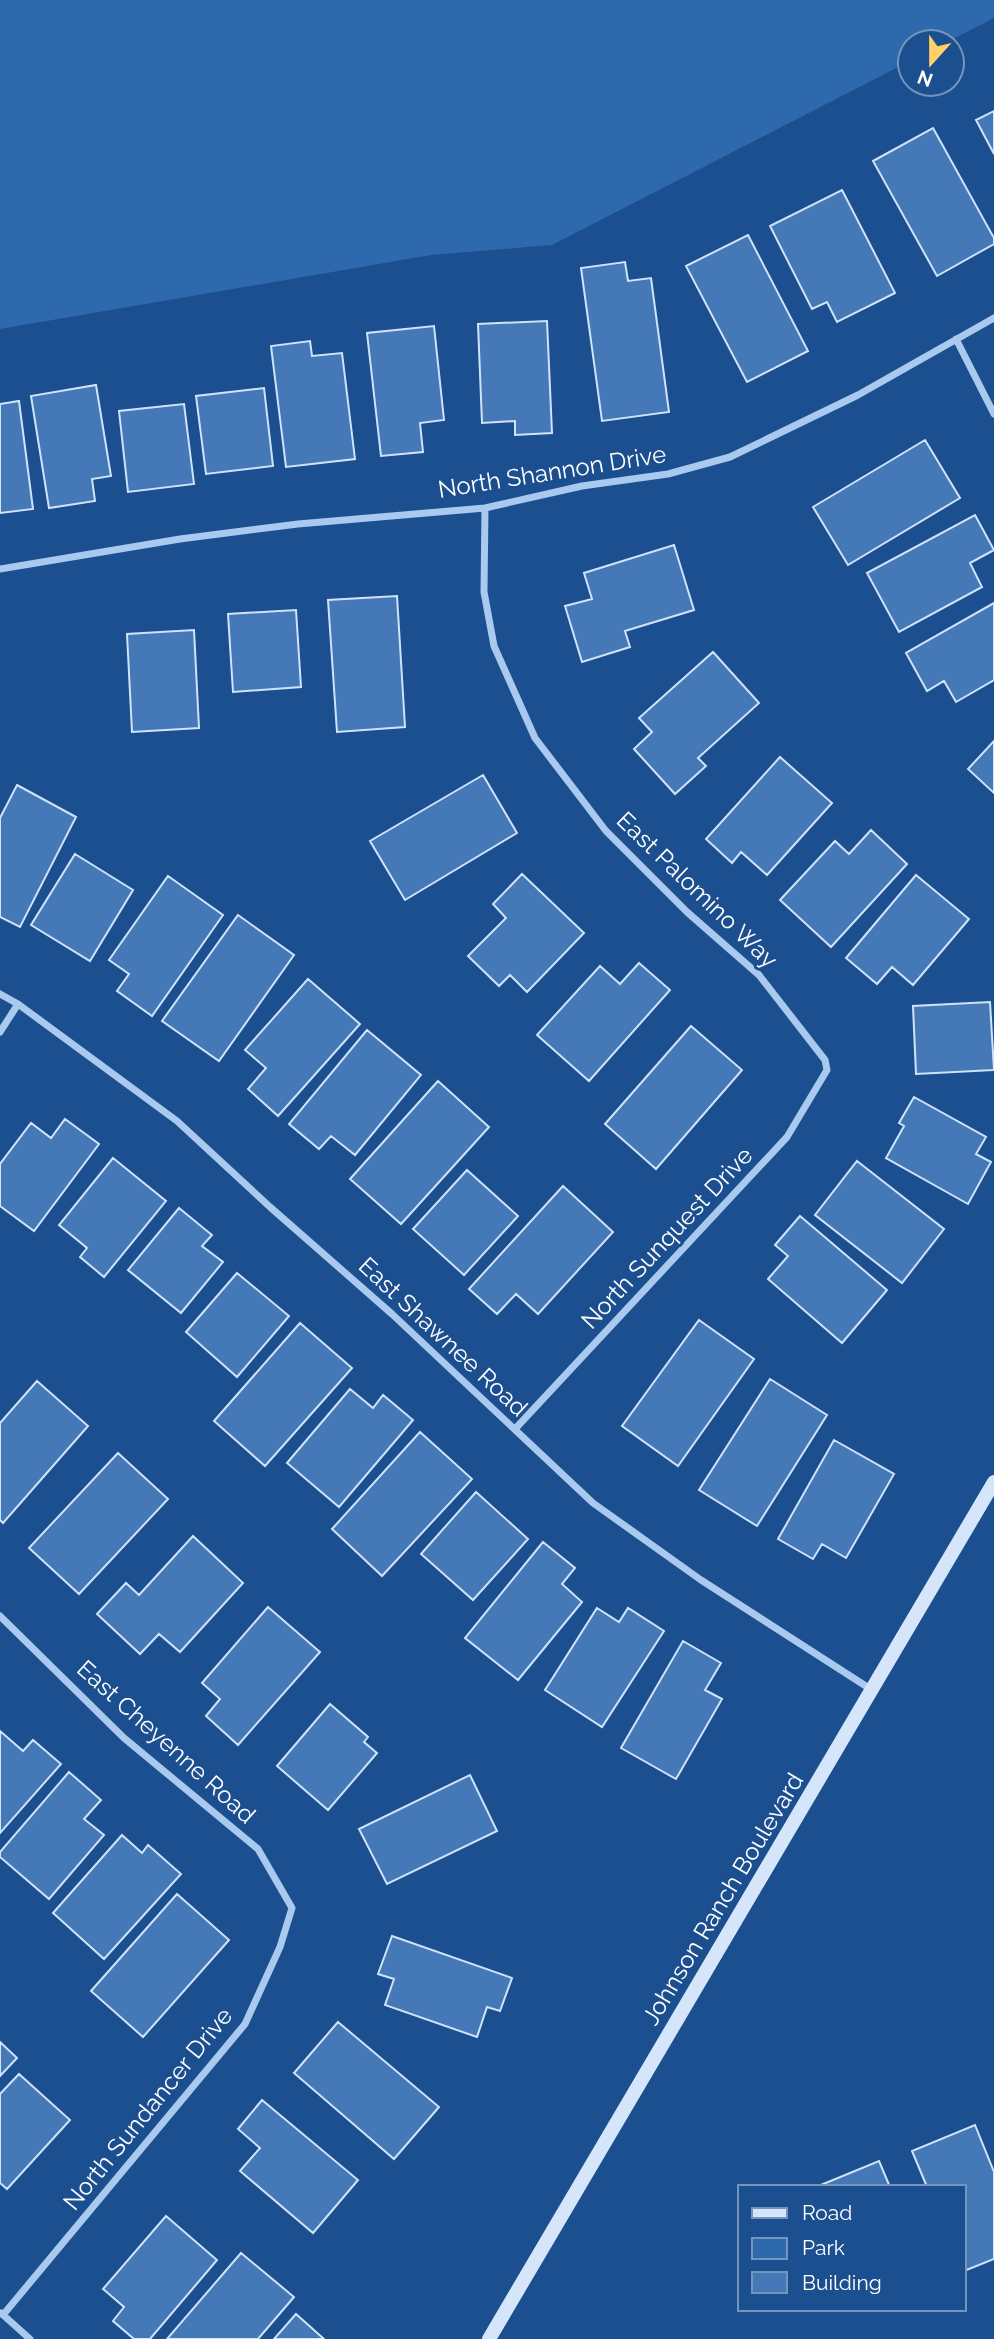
<svg xmlns="http://www.w3.org/2000/svg" width="994" height="2339" font-family="Raleway,sans-serif">
<rect width="100%" height="100%" fill="#1b4f8f"/>
<path fill="#2e69ad" d="M 0,0 L 994,0 L 994,18 L 947,42 L 910,42 L 910,61 L 552,245 L 431,255 L 0,329 Z"/>
<path fill="#4478b7" stroke="#cfe3fa" stroke-width="2" d="M 994,111 L 994,154 L 976,120 Z
M 933,128 L 994,238 L 994,244 L 937,276 L 873,161 Z
M 842,190 L 895,293 L 837,322 L 827,302 L 812,309 L 770,226 Z
M 748,235 L 808,351 L 747,382 L 686,266 Z
M 625,262 L 628,281 L 651,278 L 669,412 L 602,421 L 581,268 Z
M 547,321 L 552,433 L 515,435 L 515,421 L 482,423 L 478,324 Z
M 434,326 L 444,420 L 420,423 L 423,452 L 381,456 L 367,333 Z
M 310,341 L 312,356 L 342,353 L 355,459 L 286,467 L 271,346 Z
M 96,385 L 111,476 L 92,479 L 95,501 L 49,508 L 31,396 Z
M 264,388 L 273,466 L 206,474 L 196,396 Z
M 19,401 L 33,509 L 0,513 L 0,404 Z
M 184,404 L 194,484 L 128,492 L 119,411 Z
M 925,440 L 960,498 L 848,565 L 813,507 Z
M 975,515 L 994,550 L 970,563 L 982,587 L 899,632 L 867,573 Z
M 674,545 L 694,610 L 625,631 L 630,647 L 582,662 L 565,606 L 592,599 L 584,573 Z
M 397,596 L 405,727 L 337,732 L 328,600 Z
M 994,603 L 994,680 L 956,702 L 944,681 L 927,691 L 906,653 Z
M 296,610 L 301,687 L 233,692 L 228,614 Z
M 194,630 L 199,728 L 132,732 L 127,634 Z
M 713,652 L 759,703 L 698,758 L 706,766 L 675,794 L 634,749 L 652,732 L 639,718 Z
M 994,741 L 994,793 L 968,769 Z
M 780,757 L 832,803 L 767,875 L 741,852 L 732,863 L 706,839 Z
M 483,775 L 517,833 L 405,900 L 370,841 Z
M 17,785 L 76,817 L 20,927 L 0,917 L 0,818 Z
M 871,830 L 907,864 L 831,947 L 780,900 L 835,841 L 849,854 Z
M 75,854 L 133,890 L 90,961 L 31,925 Z
M 522,874 L 584,933 L 527,992 L 510,975 L 499,986 L 468,956 L 506,918 L 493,904 Z
M 916,875 L 969,919 L 913,985 L 892,967 L 877,984 L 846,958 Z
M 168,876 L 223,915 L 152,1016 L 117,991 L 129,974 L 109,960 Z
M 238,915 L 294,955 L 219,1061 L 162,1021 Z
M 639,963 L 670,990 L 589,1081 L 537,1035 L 600,966 L 620,984 Z
M 308,979 L 360,1024 L 278,1116 L 248,1089 L 266,1068 L 245,1050 Z
M 990,1002 L 994,1070 L 916,1074 L 913,1006 Z
M 691,1026 L 742,1070 L 656,1169 L 605,1124 Z
M 367,1030 L 421,1075 L 355,1155 L 331,1136 L 319,1149 L 289,1124 Z
M 438,1081 L 489,1127 L 401,1224 L 350,1179 Z
M 914,1097 L 986,1137 L 976,1154 L 991,1162 L 968,1204 L 886,1158 L 904,1126 L 899,1123 Z
M 65,1119 L 99,1144 L 34,1231 L 0,1206 L 0,1164 L 31,1123 L 51,1138 Z
M 113,1158 L 166,1201 L 104,1277 L 80,1257 L 87,1248 L 59,1225 Z
M 857,1161 L 944,1229 L 902,1283 L 815,1215 Z
M 467,1170 L 518,1216 L 464,1275 L 413,1229 Z
M 563,1186 L 613,1232 L 538,1314 L 516,1294 L 497,1314 L 469,1289 Z
M 179,1208 L 212,1235 L 202,1246 L 223,1262 L 181,1313 L 128,1270 Z
M 800,1216 L 887,1290 L 842,1343 L 768,1279 L 788,1256 L 775,1245 Z
M 237,1273 L 289,1316 L 237,1377 L 186,1332 Z
M 699,1320 L 754,1359 L 678,1466 L 622,1426 Z
M 300,1323 L 352,1368 L 265,1466 L 214,1421 Z
M 770,1379 L 827,1415 L 757,1526 L 699,1490 Z
M 37,1381 L 88,1426 L 3,1523 L 0,1520 L 0,1423 Z
M 350,1389 L 373,1408 L 383,1395 L 413,1420 L 339,1507 L 287,1463 Z
M 420,1432 L 472,1479 L 382,1576 L 332,1529 Z
M 834,1440 L 894,1474 L 846,1558 L 822,1544 L 813,1559 L 778,1539 Z
M 118,1453 L 168,1499 L 79,1594 L 29,1548 Z
M 476,1492 L 528,1539 L 473,1600 L 421,1554 Z
M 193,1536 L 243,1583 L 180,1652 L 159,1634 L 140,1654 L 97,1614 L 126,1583 L 139,1595 Z
M 543,1542 L 575,1568 L 562,1584 L 582,1602 L 518,1680 L 465,1638 Z
M 268,1607 L 320,1652 L 238,1745 L 206,1716 L 220,1699 L 202,1683 Z
M 597,1608 L 619,1622 L 628,1608 L 664,1631 L 602,1727 L 545,1690 Z
M 683,1641 L 721,1663 L 705,1690 L 722,1699 L 676,1779 L 621,1748 Z
M 330,1704 L 368,1737 L 364,1742 L 377,1753 L 328,1810 L 277,1766 Z
M 0,1731 L 23,1751 L 33,1740 L 61,1764 L 0,1833 Z
M 69,1772 L 101,1800 L 84,1819 L 104,1835 L 49,1899 L 0,1857 L 0,1852 Z
M 470,1775 L 497,1831 L 387,1884 L 359,1829 Z
M 122,1835 L 142,1853 L 148,1845 L 181,1874 L 104,1959 L 53,1913 Z
M 177,1894 L 229,1940 L 143,2037 L 91,1991 Z
M 392,1936 L 512,1978 L 500,2011 L 487,2007 L 477,2037 L 385,2005 L 394,1979 L 378,1974 Z
M 338,2022 L 439,2107 L 394,2159 L 294,2073 Z
M 0,2042 L 17,2058 L 0,2076 Z
M 19,2074 L 70,2120 L 7,2189 L 0,2183 L 0,2094 Z
M 262,2100 L 358,2180 L 313,2233 L 240,2171 L 260,2148 L 238,2129 Z
M 975,2125 L 994,2172 L 994,2259 L 964,2271 L 964,2187 L 927,2187 L 912,2151 Z
M 879,2161 L 890,2187 L 816,2187 Z
M 166,2216 L 217,2260 L 150,2339 L 134,2339 L 113,2321 L 124,2307 L 103,2289 Z
M 241,2253 L 294,2297 L 258,2339 L 167,2339 Z
M 296,2314 L 324,2339 L 274,2339 Z"/>
<g fill="none" stroke-linecap="round" stroke-linejoin="round">
<path stroke="#a9c9ee" stroke-width="7" d="M 956,339 L 994,414
M 485,508 L 484,592 L 494,646 L 535,738 L 606,831 L 687,912 L 759,975 L 825,1060 L 827,1070 L 787,1137 L 515,1429
M 0,569 L 180,539 L 298,524 L 485,508 L 582,486 L 668,474 L 730,457 L 858,395 L 994,318
M 0,994 L 18,1004 L 177,1121 L 270,1207 L 392,1314 L 593,1503 L 701,1580 L 872,1690
M 0,1032 L 18,1004
M 0,1616 L 124,1738 L 258,1849 L 292,1908 L 280,1947 L 245,2024 L 3,2315
M 1,2313 L 30,2339"/>
<path stroke="#d6e6fa" stroke-width="14" d="M 489,2339 L 994,1482"/>
</g>
<g text-anchor="middle" stroke-width="6" stroke-linejoin="round" paint-order="stroke">
<g font-size="24" fill="#fff" stroke="#1b4f8f">
<text transform="translate(552 472) rotate(-9)" y="8">North Shannon Drive</text>
<text transform="translate(697 890) rotate(44)" y="8">East Palomino Way</text>
<text transform="translate(667 1238) rotate(-47)" y="8">North Sunquest Drive</text>
<text transform="translate(443 1337) rotate(43)" y="8">East Shawnee Road</text>
<text transform="translate(166 1742) rotate(42)" y="8">East Cheyenne Road</text>
<text transform="translate(723 1899) rotate(-59)" y="8">Johnson Ranch Boulevard</text>
<text transform="translate(148 2109) rotate(-51)" y="8">North Sundancer Drive</text>
</g>
</g>
<rect x="738" y="2185" width="228" height="126" fill="#1b4f8f" stroke="#7695bc" stroke-width="2"/>
<rect x="752" y="2208" width="35" height="10" fill="#d6e6fa" stroke="#7695bc" stroke-width="2"/>
<text x="802" y="2220" font-size="21" fill="#ffffff">Road</text>
<rect x="752" y="2238" width="35" height="21" fill="#2e69ad" stroke="#7695bc" stroke-width="2"/>
<text x="802" y="2255" font-size="21" fill="#ffffff">Park</text>
<rect x="752" y="2272" width="35" height="21" fill="#4478b7" stroke="#7695bc" stroke-width="2"/>
<text x="802" y="2290" font-size="21" fill="#ffffff">Building</text>
<g transform="translate(931 63) rotate(201)"><circle r="33" fill="#1b4f8f" stroke="#7695bc" stroke-width="2"/>
<path d="M0-5L12 26L0 18L-12 26Z" fill="#ffd166"/>
<text y="-10" font-size="19" font-weight="bold" text-anchor="middle" fill="#ffffff">N</text>
</g>
</svg>
